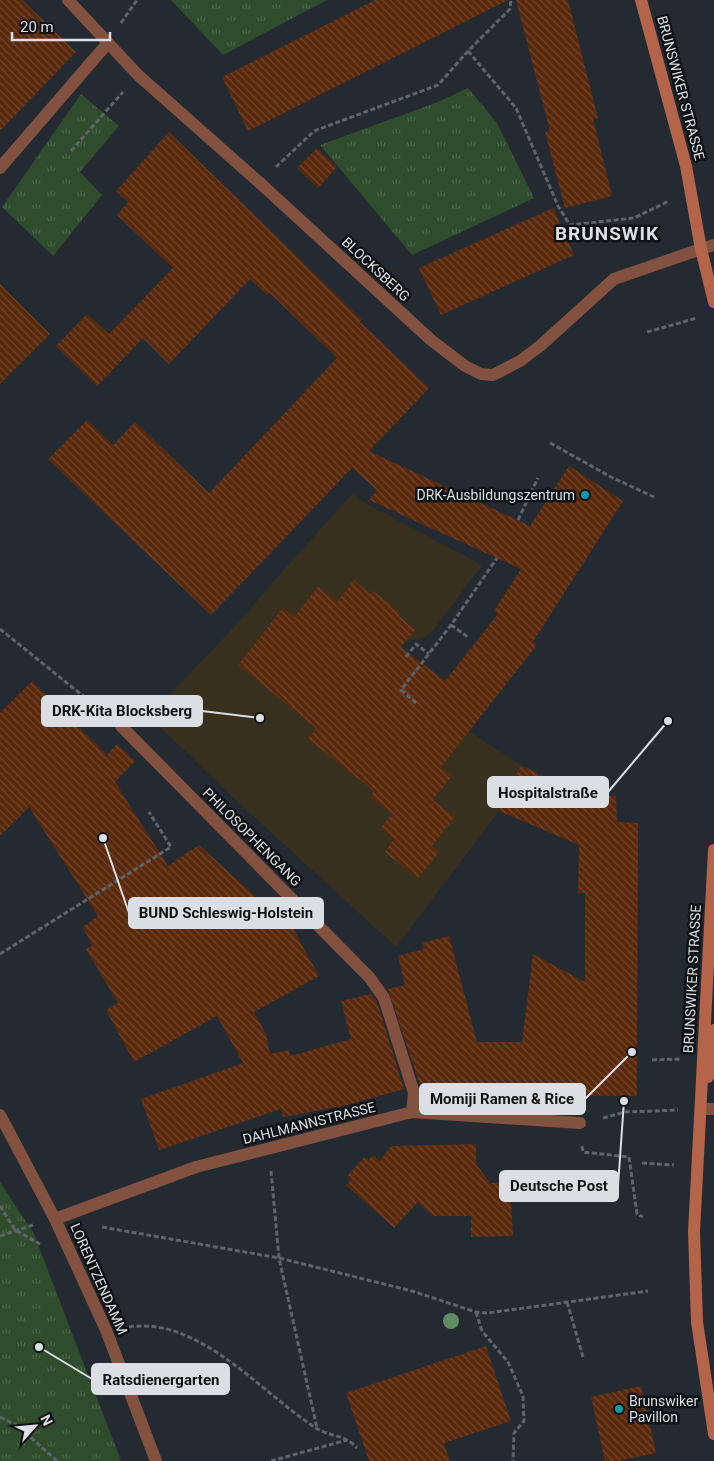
<svg xmlns="http://www.w3.org/2000/svg" width="714" height="1461" font-family="Roboto,sans-serif">
<defs>
<pattern id="grass-tufts" width="24" height="20" patternUnits="userSpaceOnUse" patternTransform="scale(1.25)"><rect width="24" height="20" fill="#2f4c2d"/><path d="M3 7l-1-3M5 7V3M7 7l1-3M15 17l-1-3M17 17v-4M19 17l1-3" fill="none" stroke="#4d654b"/></pattern>
<pattern id="building-back-hatch" width="6" height="6" patternUnits="userSpaceOnUse" patternTransform="scale(1.25)"><rect width="6" height="6" fill="#5a290c"/><path d="M-1 5l2 2M0 0l6 6M5-1l2 2" fill="none" stroke="#71482f"/></pattern>
</defs>
<rect width="100%" height="100%" fill="#242a31"/>
<path fill="#38301f" d="M 353,493 L 365,503 L 482,565 L 432,632 L 424,638 L 406,641 L 402,647 L 429,805 L 452,776 L 441,767 L 469,731 L 521,765 L 499,811 L 396,947 L 240,804 L 149,716 L 240,621 L 281,573 Z"/>
<path fill="url(#grass-tufts)" d="M 171,0 L 327,0 L 223,55 Z
M 468,88 L 497,123 L 534,198 L 412,255 L 320,145 L 438,102 Z
M 81,94 L 119,126 L 80,172 L 102,195 L 53,256 L 2,207 Z
M 0,1182 L 34,1234 L 121,1461 L 0,1461 Z"/>
<path fill="url(#building-back-hatch)" d="M 0,0 L 22,0 L 76,52 L 0,131 Z
M 375,0 L 508,0 L 248,131 L 222,77 Z
M 516,0 L 568,0 L 598,118 L 593,119 L 612,196 L 565,208 L 545,132 L 550,131 Z
M 169,132 L 362,320 L 360,322 L 429,388 L 369,451 L 530,526 L 569,466 L 623,501 L 533,642 L 537,645 L 441,767 L 452,776 L 433,800 L 455,817 L 432,846 L 439,852 L 418,878 L 385,852 L 394,839 L 381,828 L 392,814 L 370,797 L 374,791 L 308,739 L 316,728 L 238,665 L 283,608 L 294,617 L 318,587 L 337,602 L 354,580 L 370,594 L 373,591 L 401,613 L 399,616 L 415,630 L 401,647 L 445,681 L 498,614 L 494,611 L 521,569 L 369,500 L 377,490 L 352,468 L 211,615 L 48,459 L 87,420 L 113,445 L 135,422 L 209,493 L 337,358 L 270,293 L 267,295 L 250,279 L 169,364 L 143,338 L 97,386 L 56,346 L 87,314 L 109,334 L 173,268 L 117,215 L 128,202 L 116,191 Z
M 317,148 L 337,167 L 318,188 L 297,168 Z
M 553,208 L 574,255 L 441,315 L 419,268 Z
M 0,284 L 50,334 L 0,384 Z
M 32,681 L 107,755 L 117,744 L 135,761 L 115,782 L 168,866 L 199,845 L 267,907 L 278,901 L 319,976 L 254,1012 L 266,1034 L 270,1054 L 289,1050 L 290,1056 L 351,1039 L 341,1001 L 371,994 L 377,1002 L 404,1089 L 347,1105 L 283,1117 L 281,1109 L 159,1150 L 141,1099 L 243,1063 L 217,1016 L 134,1062 L 106,1010 L 118,1003 L 86,949 L 92,946 L 83,927 L 98,916 L 29,807 L 0,836 L 0,713 Z
M 521,765 L 580,794 L 616,796 L 617,822 L 638,823 L 637,1096 L 430,1094 L 437,1087 L 432,1088 L 432,1082 L 420,1085 L 388,989 L 405,985 L 398,956 L 424,949 L 422,943 L 449,936 L 477,1042 L 522,1042 L 533,954 L 585,982 L 585,893 L 578,893 L 579,845 L 499,811 Z
M 476,1144 L 476,1164 L 490,1183 L 510,1182 L 513,1236 L 471,1237 L 471,1216 L 433,1216 L 418,1202 L 394,1228 L 346,1185 L 351,1180 L 347,1176 L 364,1157 L 368,1160 L 373,1155 L 380,1161 L 391,1146 Z
M 486,1346 L 511,1421 L 444,1443 L 450,1461 L 369,1461 L 346,1393 Z
M 641,1386 L 656,1453 L 618,1461 L 605,1461 L 591,1397 Z"/>
<g fill="none" stroke-linecap="round" stroke-linejoin="round">
<path stroke="#5e646a" stroke-width="3" stroke-dasharray="5 2.5" stroke-linecap="butt" d="M 121,23 L 137,0
M 468,51 L 516,108 L 558,206 L 570,225 L 634,218 L 669,201
M 71,151 L 123,92
M 276,167 L 314,131 L 438,85 L 468,51 L 510,9 L 511,0
M 647,332 L 697,318
M 550,443 L 611,477 L 654,497
M 518,520 L 538,478
M 451,625 L 468,637
M 0,629 L 103,712
M 406,657 L 416,644 L 429,654
M 416,703 L 401,690 L 451,625 L 497,558
M 0,954 L 171,847 L 149,812
M 652,1060 L 681,1059
M 603,1118 L 625,1112 L 678,1110
M 582,1146 L 583,1152 L 629,1157 L 637,1214 L 643,1217
M 642,1163 L 674,1165
M 271,1171 L 279,1258 L 317,1428
M 0,1206 L 15,1230 L 40,1244
M 102,1227 L 279,1258 L 412,1291 L 476,1312 L 488,1313 L 648,1291
M 0,1236 L 33,1225
M 567,1302 L 583,1357
M 476,1312 L 482,1331 L 508,1362 L 523,1396 L 524,1421 L 514,1433 L 513,1461
M 129,1327 C 199,1316 261,1393 316,1428 C 330,1437 344,1434 357,1448
M 0,1417 L 18,1426 L 57,1461
M 271,1461 L 347,1440"/>
<path stroke="#83513f" stroke-width="12" d="M 0,168 L 107,44"/>
<path stroke="#83513f" stroke-width="12" d="M 68,0 L 138,75 L 260,183 L 431,340 L 465,366 L 481,374 L 493,375 L 520,361 L 540,346 L 614,279 L 701,249
M 121,726 L 370,978 L 384,998 L 414,1093 L 412,1112
M 701,1109 L 714,1109
M 0,1115 L 55,1219 L 106,1330 L 156,1461
M 55,1219 L 196,1167 L 412,1112 L 580,1123"/>
<path stroke="#83513f" stroke-width="12" d="M 701,249 L 714,245"/>
<path stroke="#b46449" stroke-width="12" d="M 641,0 L 686,166 L 701,249 L 714,302
M 714,850 L 694,1232 L 697,1322 L 714,1434
M 708,1077 L 714,1030"/>
</g>
<circle fill="#608c63" cx="451" cy="1321" r="8"/>
<g fill="#0f9aa8" stroke="#101316" stroke-width="2">
<circle cx="585" cy="495" r="5"/>
<circle cx="619" cy="1409" r="5"/>
</g>
<g text-anchor="middle" stroke-width="5" stroke-linejoin="round" paint-order="stroke">
<g font-size="14" fill="#dbdfe3" stroke="#101316">
<text transform="translate(681 88) rotate(75)" y="5">BRUNSWIKER STRASSE</text>
<text transform="translate(376 269) rotate(43)" y="5">BLOCKSBERG</text>
<text transform="translate(252 837) rotate(45)" y="5">PHILOSOPHENGANG</text>
<text transform="translate(692 979) rotate(-87)" y="5">BRUNSWIKER STRASSE</text>
<text transform="translate(309 1123) rotate(-14)" y="5">DAHLMANNSTRASSE</text>
<text transform="translate(99 1279) rotate(66)" y="5">LORENTZENDAMM</text>
</g>
<g font-size="14" fill="#dbdfe3" stroke="#101316" text-anchor="end">
<text x="575" y="500">DRK-Ausbildungszentrum</text>
<text x="629" y="1406" text-anchor="start">Brunswiker<tspan x="629" dy="16">Pavillon</tspan></text>
</g>
<g font-size="19" font-weight="bold" letter-spacing="1" fill="#dbdfe3" stroke="#101316">
<text x="607" y="240">BRUNSWIK</text>
</g>
</g>
<path fill="none" stroke="#dbdfe3" stroke-width="2" d="M260 718L202 711M668 721L608 792M103 838L129 913M632 1052L585 1099M624 1101L618 1186M39 1347L92 1379"/>
<g fill="#dbdfe3" stroke="#101316" stroke-width="2">
<circle cx="260" cy="718" r="5"/>
<circle cx="668" cy="721" r="5"/>
<circle cx="103" cy="838" r="5"/>
<circle cx="632" cy="1052" r="5"/>
<circle cx="624" cy="1101" r="5"/>
<circle cx="39" cy="1347" r="5"/>
</g>
<g fill="#dbdfe3" stroke="#dbdfe3" stroke-width="2">
<rect x="42" y="696" width="160" height="30" rx="5"/>
<rect x="488" y="777" width="120" height="30" rx="5"/>
<rect x="129" y="898" width="194" height="30" rx="5"/>
<rect x="420" y="1084" width="165" height="30" rx="5"/>
<rect x="500" y="1171" width="118" height="30" rx="5"/>
<rect x="92" y="1364" width="137" height="30" rx="5"/>
</g>
<g font-size="15" text-anchor="middle" font-weight="bold" fill="#111">
<text x="122" y="716">DRK-Kita Blocksberg</text>
<text x="548" y="798">Hospitalstraße</text>
<text x="226" y="918">BUND Schleswig-Holstein</text>
<text x="502" y="1104">Momiji Ramen &amp; Rice</text>
<text x="559" y="1191">Deutsche Post</text>
<text x="161" y="1385">Ratsdienergarten</text>
</g>
<g transform="translate(35 1426) rotate(63)" stroke="#101316" stroke-width="4" paint-order="stroke">
<path d="M0-4L9 19L0 12L-9 19Z" fill="#dbdfe3"/>
<text y="-8" font-size="14" font-weight="bold" text-anchor="middle" fill="#dbdfe3">N</text>
</g>
<path d="M12 32v8h98v-8" fill="none" stroke="#dbdfe3" stroke-width="2.5"/>
<text x="20" y="32" font-size="15" fill="#dbdfe3" stroke="#101316" stroke-width="4" paint-order="stroke">20 m</text>
</svg>
